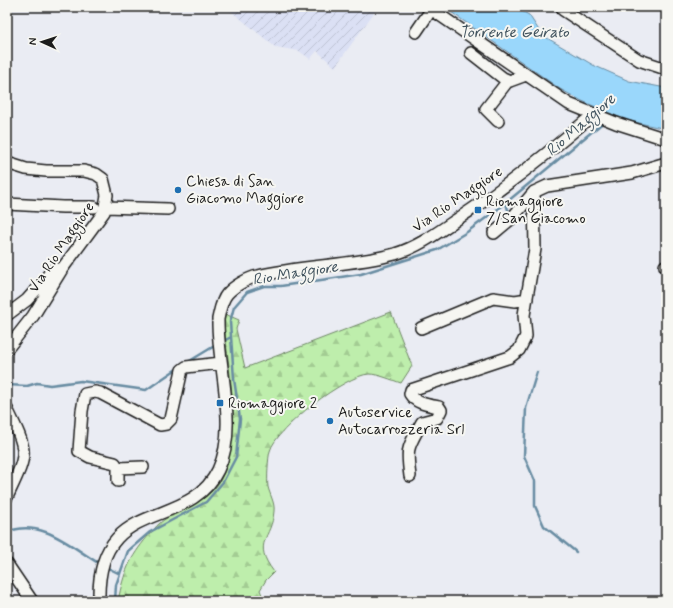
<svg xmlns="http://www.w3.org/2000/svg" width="673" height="608" font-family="Mynerve,sans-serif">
<defs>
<pattern id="industrial-furrows" width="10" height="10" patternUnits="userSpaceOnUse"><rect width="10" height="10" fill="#dbe0f4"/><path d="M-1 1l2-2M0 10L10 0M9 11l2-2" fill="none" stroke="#bbc0d1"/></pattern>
<pattern id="forest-firs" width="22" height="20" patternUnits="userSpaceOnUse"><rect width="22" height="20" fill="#beeeac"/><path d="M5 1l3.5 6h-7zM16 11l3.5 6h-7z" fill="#a3cc93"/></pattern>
</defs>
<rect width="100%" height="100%" fill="#eaecf3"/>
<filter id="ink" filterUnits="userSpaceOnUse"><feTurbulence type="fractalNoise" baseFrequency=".025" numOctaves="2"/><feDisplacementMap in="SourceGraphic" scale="8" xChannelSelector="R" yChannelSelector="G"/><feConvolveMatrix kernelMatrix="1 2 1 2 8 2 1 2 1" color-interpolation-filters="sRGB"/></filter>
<g filter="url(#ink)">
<path fill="url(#industrial-furrows)" d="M 226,7 L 378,7 L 335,67 L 317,51 L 310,59 L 299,51 L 275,47 Z"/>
<path fill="url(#forest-firs)" stroke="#6d8564" d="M 391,312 L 412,366 L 401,383 C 392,380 378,374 369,374 C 346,375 276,428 270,451 C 268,457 267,480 268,487 C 270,495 275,503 274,511 C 272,539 251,542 274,572 L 266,580 L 260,590 L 264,600 L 269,601 L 118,601 C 124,572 129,559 148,536 C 152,532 156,526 160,523 C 179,507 209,503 221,479 C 243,435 229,374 224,326 L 225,314 L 239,320 L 236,329 L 245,368 Z"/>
<path fill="#9ad7fb" stroke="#688ca2" d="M 444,7 L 514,7 L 529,15 L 542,35 L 593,65 L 629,81 L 666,88 L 666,129 L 626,120 L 582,101 L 560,89 Z"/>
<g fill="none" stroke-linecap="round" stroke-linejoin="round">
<path stroke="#688ca2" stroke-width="2.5" d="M 506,203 L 508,210
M 222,342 L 231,337
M 188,362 L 216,345
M 537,372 L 526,408 L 524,456 L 535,481 L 535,506 L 544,526 L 576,552
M 7,385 L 27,386 L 37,383 L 50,385 L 81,381 L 146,390 L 178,368
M 7,532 C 42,518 71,547 100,564
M 106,567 L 120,574
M 115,601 L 116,585 L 128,551 L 150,532 L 206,502 L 223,482 L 236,457 L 240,419 L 234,379 L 230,322 L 234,307 L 247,292 L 264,286 L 281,286 L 361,274 L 437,250 L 467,232 L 502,206 L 605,121"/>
<defs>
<path id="minor" d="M 428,7 L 569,104 L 616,123 L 666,139
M 563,10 L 639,60 L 666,69
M 416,32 L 431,10
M 471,53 L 503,78 L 510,81
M 498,121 L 486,109 L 507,82 L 526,75
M 7,163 L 26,169 L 46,171 L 84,171 L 96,174 L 103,179 L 107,195 L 104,212 L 62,269 L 33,316 L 7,349
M 7,204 L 63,207 L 94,207
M 106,207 L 168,209
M 494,233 L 512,218 L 534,192 L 547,186 L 632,173 L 666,163
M 665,266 L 666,266
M 7,315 L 27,300 L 44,281 L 49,274 L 55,269 L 62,269
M 421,328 L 493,298 L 515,301 L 527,299
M 7,409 C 29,454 28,452 7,497
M 118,468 L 143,467
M 410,476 C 406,446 408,448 422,422 L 437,418 L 441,410 L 439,407 C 429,405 416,404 410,394 L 411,390 L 510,357 L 519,350 L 526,336 L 524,315 L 535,249 L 534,192
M 118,481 L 118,468 L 115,463 L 90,457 L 79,451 L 82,411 L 85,394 L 95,392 L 100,393 L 160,425 L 166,424 L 171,419 L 182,370 L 186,367 L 221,363
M 7,564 L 32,601
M 99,601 C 96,494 188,533 218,470 C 239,427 217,366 218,319 C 220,311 221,301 227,294 C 234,286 248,278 258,276 C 303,265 351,266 395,254 C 418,247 437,233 456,220 C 502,190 546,155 588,119 L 591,114"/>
</defs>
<use href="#minor" stroke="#1c1c1c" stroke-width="14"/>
<use href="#minor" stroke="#f6f6f2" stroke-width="11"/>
</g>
</g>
<g fill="#1f6fb2" stroke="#f6f6f2" stroke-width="1.5">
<circle cx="178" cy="190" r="4"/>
<rect x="474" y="206" width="8" height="8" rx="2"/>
<rect x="216" y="399" width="8" height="8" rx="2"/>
<circle cx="330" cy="421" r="4"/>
</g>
<g text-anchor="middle" stroke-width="4" stroke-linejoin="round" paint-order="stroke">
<g font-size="15" fill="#1c1c1c" stroke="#f6f6f2" text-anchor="start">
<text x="186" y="186">Chiesa di San<tspan x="186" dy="17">Giacomo Maggiore</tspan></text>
<text x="486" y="206">Riomaggiore<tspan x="486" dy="17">7/San Giacomo</tspan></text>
<text x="228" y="408">Riomaggiore 2</text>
<text x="338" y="417">Autoservice<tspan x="338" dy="17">Autocarrozzeria Srl</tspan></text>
</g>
<g font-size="15" fill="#1c1c1c" stroke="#f6f6f2">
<text transform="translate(457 199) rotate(-34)" y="5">Via Rio Maggiore</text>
<text transform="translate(61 247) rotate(-56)" y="5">Via Rio Maggiore</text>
</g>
<g font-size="16" font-style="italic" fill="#42545f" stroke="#f6f6f2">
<text x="514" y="37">Torrente Geirato</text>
<text transform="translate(580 124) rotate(-41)" y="6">Rio Maggiore</text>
<text transform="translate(295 272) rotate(-9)" y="6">Rio Maggiore</text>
</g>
</g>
<rect width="673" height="608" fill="none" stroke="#f6f6f2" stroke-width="24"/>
<rect x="12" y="12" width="649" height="584" fill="none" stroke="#1c1c1c" stroke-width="1.5" filter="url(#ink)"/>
<g transform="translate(42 42) rotate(273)" stroke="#f6f6f2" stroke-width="3" paint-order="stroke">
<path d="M0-3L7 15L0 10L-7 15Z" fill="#1c1c1c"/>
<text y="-6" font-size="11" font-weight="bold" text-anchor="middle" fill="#1c1c1c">N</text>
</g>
</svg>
